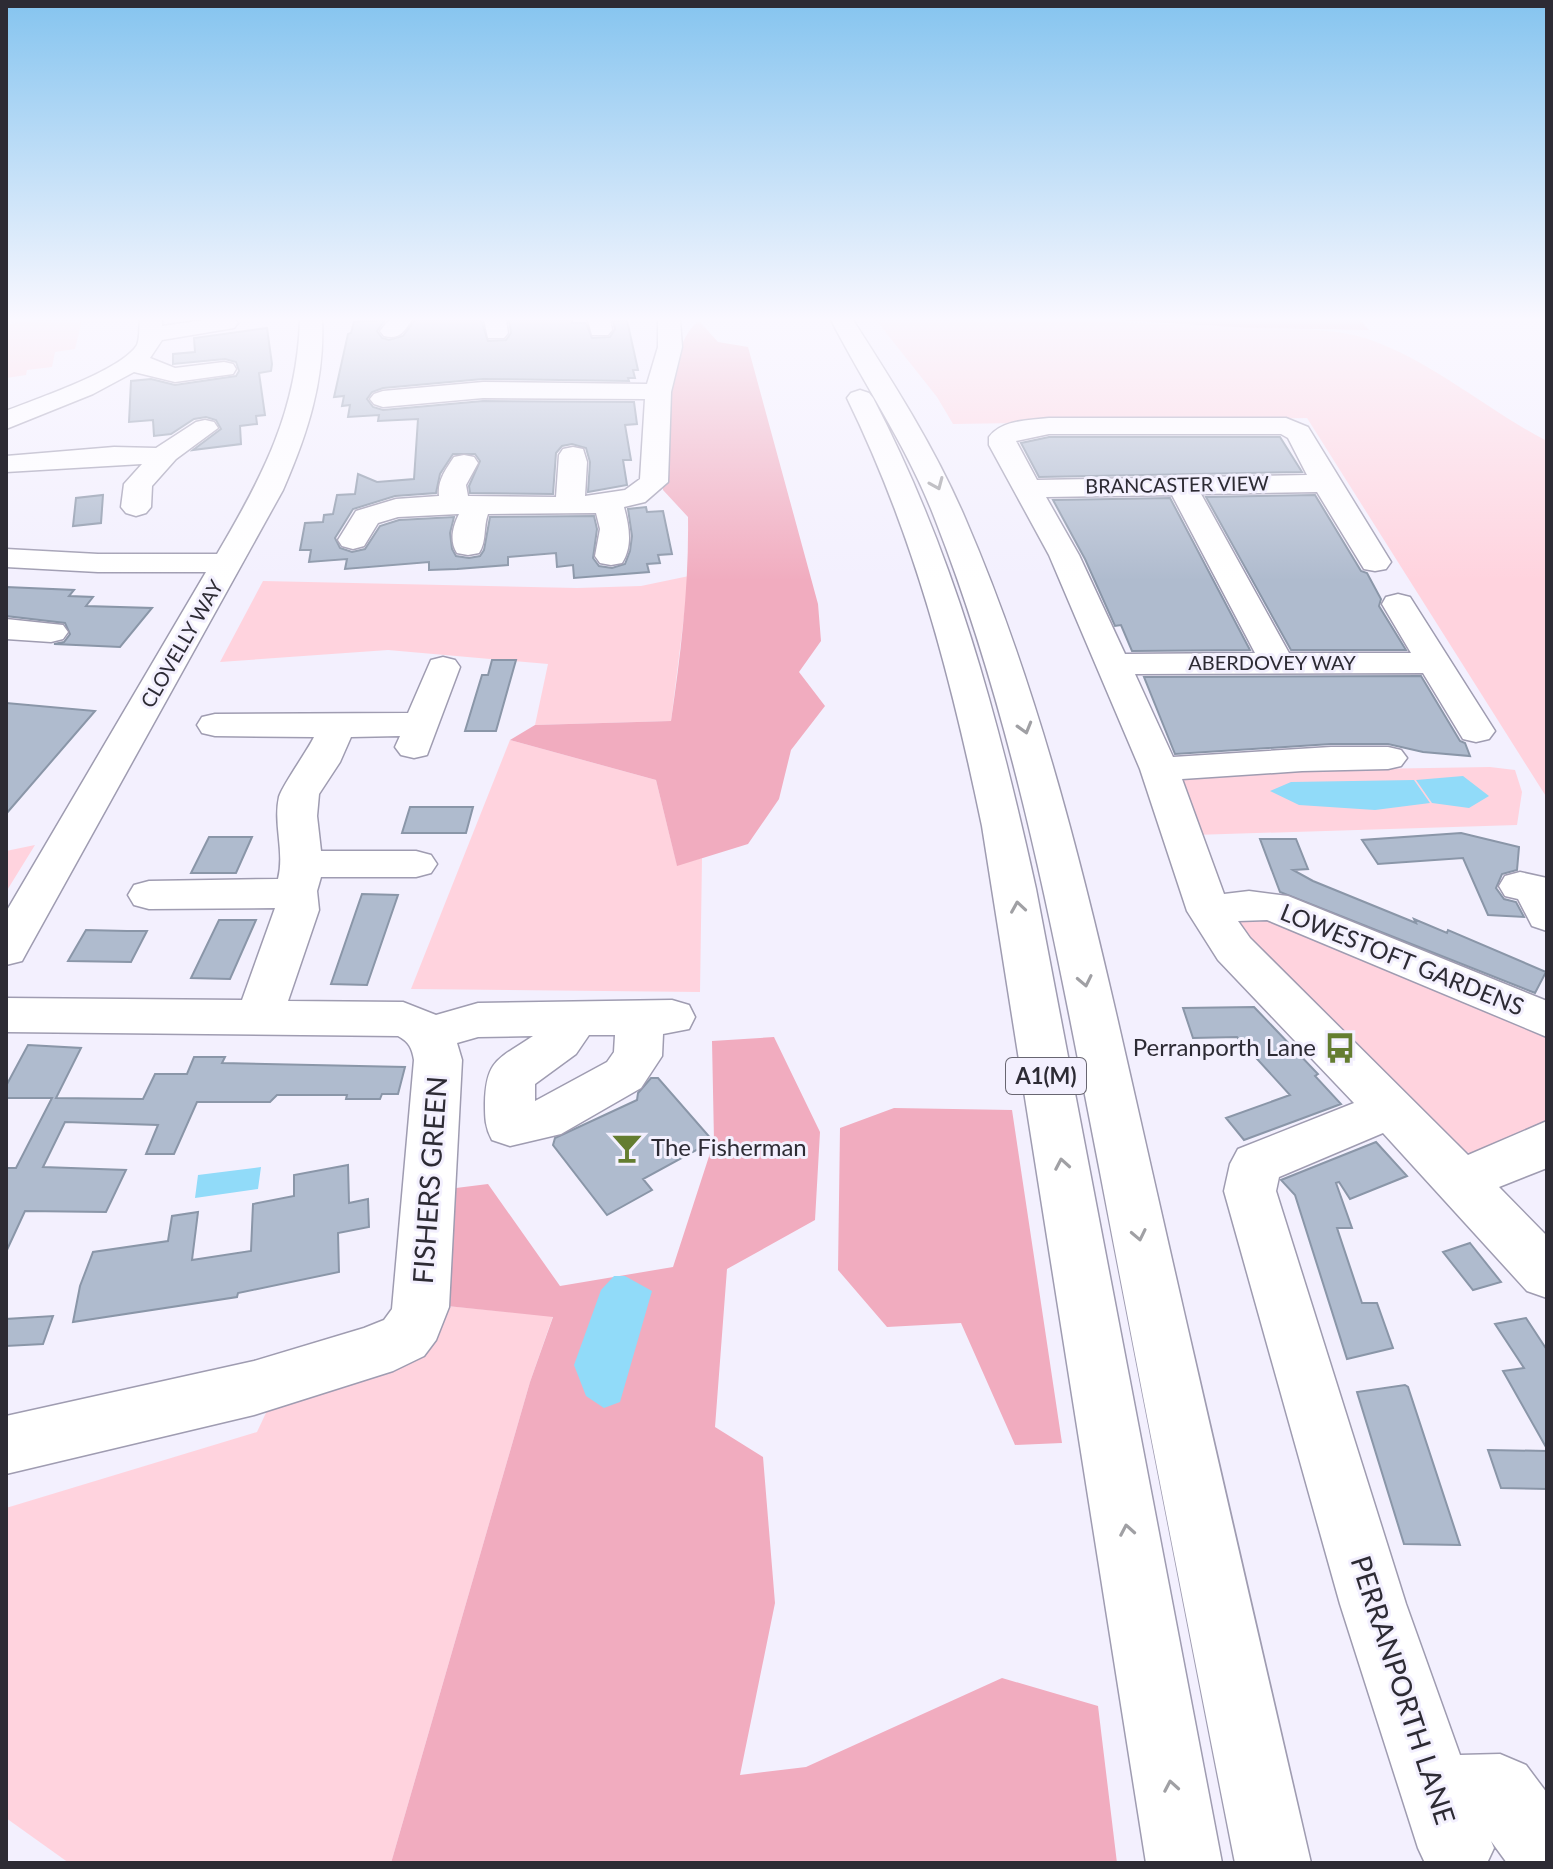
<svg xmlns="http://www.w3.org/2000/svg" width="1553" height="1869" font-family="Lato,sans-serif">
<rect width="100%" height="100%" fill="#f3f0fe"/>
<path fill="#ffd3de" d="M 38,320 L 82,320 L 75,349 L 55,352 L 52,367 L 27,370 L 26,375 L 6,378 L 6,324 Z
M 876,320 C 998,320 1119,320 1241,327 C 1281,330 1329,326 1368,339 C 1434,362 1485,409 1547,441 L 1547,798 L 1307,418 L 953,424 L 937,397 Z
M 689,576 L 671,721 L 535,725 L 548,664 L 388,650 L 220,662 L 263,581 L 577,588 L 641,586 Z
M 510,740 L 656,780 L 677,865 L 702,858 L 700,992 L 411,989 Z
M 1490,767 L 1515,770 L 1522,792 L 1517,825 L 1194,835 L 1177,780 L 1308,770 Z
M 35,845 L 6,892 L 6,851 Z
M 1261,913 L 1547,1029 L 1547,1120 L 1539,1129 L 1473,1154 L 1443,1145 L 1236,923 L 1240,917 Z
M 447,1306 L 553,1316 L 530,1382 L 391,1863 L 69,1863 L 6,1818 L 6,1508 L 257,1432 L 272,1400 Z"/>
<path fill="#f1acbf" d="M 1116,320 L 1360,320 L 1369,330 L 1251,328 Z
M 699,321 L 718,342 L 748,347 L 818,604 L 821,641 L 799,672 L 825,706 L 791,750 L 779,799 L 748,844 L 677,866 L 656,780 L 510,740 L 535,725 L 671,721 C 681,652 689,586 688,517 L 663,490 C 666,449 665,344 699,321 Z
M 774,1037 L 820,1132 L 815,1220 L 727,1269 L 715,1427 L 763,1457 L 775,1603 L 740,1775 L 806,1767 L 1002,1678 L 1098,1706 L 1117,1863 L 391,1863 L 530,1382 L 553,1317 L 447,1306 L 456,1188 L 488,1184 L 560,1286 L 673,1267 L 714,1141 L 712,1041 Z
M 894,1108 L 1012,1110 L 1062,1443 L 1015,1445 L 961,1323 L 887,1327 L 838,1270 L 840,1128 Z"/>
<path fill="#91dbf9" d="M 1463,776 L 1489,796 L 1469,808 L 1432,803 L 1416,780 Z
M 1414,780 L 1430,803 L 1375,810 L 1299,805 L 1270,791 L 1291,782 Z
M 261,1167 L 258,1189 L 195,1198 L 198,1175 Z
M 614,1276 L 625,1276 L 652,1291 L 620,1402 L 604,1408 L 586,1396 L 574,1365 L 601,1290 Z"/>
<path fill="#afbbce" stroke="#8a96a8" stroke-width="2" d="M 385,320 L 377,331 L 382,338 L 389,340 L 403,336 L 415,320 L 481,320 L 488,341 L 506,340 L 511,333 L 509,320 L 572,320 L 572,323 L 586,323 L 592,338 L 610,337 L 615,329 L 613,321 L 627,320 L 638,370 L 633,370 L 635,378 L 628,378 L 629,381 L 483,379 L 383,388 L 372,392 L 367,399 L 373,407 L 383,410 L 483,401 L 634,402 L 637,424 L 625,425 L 631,460 L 623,460 L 627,485 L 588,492 L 590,462 L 586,448 L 572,444 L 562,446 L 556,453 L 553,494 L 470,493 L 469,486 L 480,461 L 475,454 L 453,454 L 440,474 L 436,493 L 395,496 L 353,509 L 335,538 L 340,548 L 352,552 L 365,549 L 380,526 L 399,520 L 454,517 L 450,533 L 452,549 L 456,556 L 469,558 L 480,556 L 484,550 L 490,517 L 594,516 L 597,529 L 593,558 L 599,566 L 612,568 L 625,564 L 630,551 L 632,536 L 628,509 L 646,507 L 647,512 L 663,511 L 672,554 L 658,555 L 660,563 L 647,564 L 649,572 L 574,578 L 573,565 L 557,567 L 556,553 L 508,557 L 508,565 L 457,569 L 429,570 L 429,562 L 345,569 L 347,559 L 309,562 L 311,550 L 300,550 L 305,523 L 323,522 L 324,515 L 333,514 L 337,495 L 355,494 L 358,474 L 377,482 L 414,479 L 418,419 L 378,421 L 379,415 L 348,417 L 350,405 L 342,406 L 344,396 L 334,397 L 348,334 L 351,333 L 354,322 Z
M 267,328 L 272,364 L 271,371 L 259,373 L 265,415 L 256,416 L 257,424 L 240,426 L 241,444 L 193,450 L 221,429 L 216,420 L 206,417 L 194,419 L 171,434 L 154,436 L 153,420 L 129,422 L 131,381 L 151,379 L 175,385 L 236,376 L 239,371 L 236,362 L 225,359 L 173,364 L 173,354 L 195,352 L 194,338 Z
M 1049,437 L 1280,437 L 1302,472 L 1039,477 L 1021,443 Z
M 103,495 L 101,523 L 73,526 L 76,498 Z
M 1315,495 L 1361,571 L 1367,573 L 1381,599 L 1379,606 L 1406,650 L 1291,650 L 1206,497 Z
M 1170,498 L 1250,650 L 1132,651 L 1121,625 L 1115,626 L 1085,559 L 1053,500 Z
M 6,587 L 74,590 L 69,596 L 93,597 L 86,606 L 152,608 L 120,647 L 54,644 L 64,642 L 70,634 L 65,623 L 6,616 Z
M 492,660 L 516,660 L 496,731 L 465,731 L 482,675 L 488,675 Z
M 1421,676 L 1460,741 L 1465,743 L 1470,756 L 1423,752 L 1388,744 L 1331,744 L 1175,754 L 1144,677 Z
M 6,703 L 95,711 L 6,814 Z
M 410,807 L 473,807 L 466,833 L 402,833 Z
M 1461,833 L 1519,847 L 1517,870 L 1502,874 L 1496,888 L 1504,899 L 1516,902 L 1524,917 L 1488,915 L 1463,858 L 1378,864 L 1362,840 Z
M 209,837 L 252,837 L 236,873 L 191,873 Z
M 1260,839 L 1296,839 L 1308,869 L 1293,870 L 1313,881 L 1416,923 L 1414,919 L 1447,933 L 1448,930 L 1546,972 L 1535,993 L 1280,892 Z
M 362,894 L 398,895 L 367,985 L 331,984 Z
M 219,920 L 256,920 L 230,979 L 191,978 Z
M 86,930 L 127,931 L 147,931 L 131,962 L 68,961 Z
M 1254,1007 L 1318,1074 L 1315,1076 L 1341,1104 L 1244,1140 L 1226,1118 L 1290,1095 L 1237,1037 L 1193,1038 L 1183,1008 Z
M 28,1045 L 81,1048 L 56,1098 L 143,1099 L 155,1074 L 187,1074 L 194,1057 L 225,1057 L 222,1063 L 405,1067 L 398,1094 L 382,1094 L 380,1099 L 346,1099 L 347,1095 L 277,1095 L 270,1102 L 197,1102 L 174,1154 L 146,1154 L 158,1125 L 65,1122 L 43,1167 L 126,1170 L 106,1212 L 25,1211 L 6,1252 L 6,1168 L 16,1168 L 52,1098 L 6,1098 L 6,1086 Z
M 651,1078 L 658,1078 L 713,1141 L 643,1179 L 652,1190 L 607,1215 L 553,1145 L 555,1138 L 637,1100 L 638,1093 Z
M 1376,1142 L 1407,1176 L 1350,1199 L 1339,1182 L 1336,1183 L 1352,1228 L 1337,1228 L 1362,1303 L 1377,1303 L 1393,1348 L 1347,1359 L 1295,1195 L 1281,1180 Z
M 348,1165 L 349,1203 L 368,1199 L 369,1227 L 338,1233 L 339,1272 L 238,1293 L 237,1297 L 73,1322 L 80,1286 L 93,1252 L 168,1241 L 172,1216 L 198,1212 L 192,1260 L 251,1251 L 253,1204 L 294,1196 L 294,1175 Z
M 1470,1243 L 1501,1282 L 1473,1290 L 1443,1252 Z
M 53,1316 L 43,1344 L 6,1346 L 6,1319 Z
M 1526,1318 L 1547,1350 L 1547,1449 L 1503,1371 L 1524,1368 L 1495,1324 Z
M 1405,1385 L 1408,1387 L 1460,1545 L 1404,1544 L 1357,1392 Z
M 1488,1450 L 1547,1451 L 1547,1489 L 1501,1488 Z"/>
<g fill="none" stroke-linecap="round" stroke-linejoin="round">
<defs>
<path id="minor" d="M 140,320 L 162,320 L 162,326 L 204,320 L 235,320 L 238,323 L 234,328 L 162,340 L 150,358 L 175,368 L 224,362 L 233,364 L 236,369 L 233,374 L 175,382 L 134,372 L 93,394 L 6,429 L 6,411 C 35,399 121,371 137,345 C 140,338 139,327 140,320 Z
M 300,320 L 322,320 C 325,381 307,435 283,490 L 28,950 L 22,961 L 6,965 L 6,912 L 206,572 L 98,572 L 6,567 L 6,549 L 98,554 L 217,554 C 263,476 297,411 300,320 Z
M 389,320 L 412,320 C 404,332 399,340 384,336 L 380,331 Z
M 484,320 L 506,320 L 508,333 L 504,338 L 488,338 Z
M 588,320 L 610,320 L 612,330 L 608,335 L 592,335 Z
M 658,320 L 680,320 L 682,347 L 671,392 L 668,482 L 645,502 L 624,507 C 629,526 633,546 622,563 L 611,565 L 600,563 L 595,556 L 600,529 L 596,513 L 488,514 C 483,527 487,541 479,553 L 468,555 L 457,553 C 449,541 453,526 459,514 L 398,517 L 378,523 L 364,546 L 353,549 L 342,546 L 338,540 L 356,511 L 396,499 L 439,496 C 437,481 446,469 454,457 L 464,455 L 474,457 L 478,463 L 466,485 L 468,496 L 556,497 L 559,455 L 563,449 L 573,447 L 583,449 L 587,462 L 585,496 L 625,490 L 640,479 L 645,399 L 483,398 L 383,407 L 374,404 L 370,399 L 374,394 L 383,391 L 483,382 L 647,384 L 658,347 Z
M 1049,418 L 1286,418 L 1308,427 L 1391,562 L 1386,569 L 1375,571 L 1364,569 L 1317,492 L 1201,494 L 1289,653 L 1411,653 L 1382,604 L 1386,597 L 1398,594 L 1410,597 L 1495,731 L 1489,739 L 1476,742 L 1463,739 L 1423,673 L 1135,674 L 1173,757 L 1331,747 L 1388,747 L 1401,750 L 1407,758 L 1401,766 L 1388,769 L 1302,771 L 1182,779 L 1224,894 L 1249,891 L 1288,896 L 1547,1001 L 1547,1037 L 1267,920 L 1238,921 L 1250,938 L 1468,1155 L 1547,1121 L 1547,1168 L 1499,1187 L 1547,1236 L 1547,1298 L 1527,1291 L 1383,1133 L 1279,1177 L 1276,1191 L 1406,1604 L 1460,1755 L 1500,1754 L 1526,1765 L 1547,1793 L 1547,1863 L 1507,1863 L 1491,1841 L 1494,1848 L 1487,1863 L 1425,1863 L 1418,1848 L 1340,1604 L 1224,1191 L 1230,1164 L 1238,1149 L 1354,1103 L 1218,960 L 1187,911 L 1140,769 L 1049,555 L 989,445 L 989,437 C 1001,420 1029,420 1049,418 ZM 1049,434 L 1281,434 L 1288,438 L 1307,475 L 1037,480 L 1016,441 ZM 1172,495 L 1255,653 L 1125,654 L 1079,555 L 1046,497 Z
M 205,420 L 214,422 L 218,428 L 176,459 L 152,486 L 151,507 L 146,513 L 136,516 L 126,513 L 121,507 L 124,484 L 142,464 L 6,472 L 6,456 L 114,447 L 156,448 L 196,422 Z
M 6,619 L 63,625 L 68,632 L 63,639 L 51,642 L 6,639 Z
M 443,657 L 455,660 L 460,667 L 427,755 L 414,758 L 401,755 L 395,747 L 400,736 L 351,737 L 340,762 L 319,794 L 317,816 L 321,851 L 416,851 L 431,855 L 437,864 L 431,873 L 416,877 L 321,877 L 317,891 L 319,910 L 288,1001 L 403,1002 L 436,1015 L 478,1003 L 672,1000 L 689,1005 L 695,1017 L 689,1029 L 663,1034 L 662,1056 L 641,1088 L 561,1134 L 510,1146 L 492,1140 C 485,1127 485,1118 485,1103 C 486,1059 499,1059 533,1036 L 478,1037 L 457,1043 L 462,1060 L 449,1307 L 436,1340 L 424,1356 L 393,1371 L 254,1415 L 6,1474 L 6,1416 L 254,1361 L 364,1328 L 384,1320 L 392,1309 L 414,1060 C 412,1048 409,1042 398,1036 L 6,1032 L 6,998 L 242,1000 L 275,908 L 149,909 L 134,905 L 128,895 L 134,885 L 149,881 L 278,879 C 285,852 273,824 279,797 C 282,786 306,753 314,737 L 215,736 L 202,733 L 197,725 L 202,717 L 215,714 L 408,713 L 431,660 ZM 589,1035 L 615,1035 L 614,1052 L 607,1062 L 535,1101 L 535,1084 L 576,1054 Z
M 1520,872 L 1547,878 L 1547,931 L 1532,926 L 1518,899 L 1505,896 L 1499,886 L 1505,876 Z"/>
<path id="highway" d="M 831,320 L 853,320 C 894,384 935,448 965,518 C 1058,733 1104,962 1156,1189 C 1207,1414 1259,1639 1311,1863 L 1235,1863 C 1189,1631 1143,1399 1099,1167 C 1056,947 1017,728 935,519 C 908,448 865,386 831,320 Z
M 860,390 L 869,393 L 873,398 C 955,555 998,717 1036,889 L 1222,1863 L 1146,1863 L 982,826 C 951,677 914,535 847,398 L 851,393 Z"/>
</defs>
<use href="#minor" stroke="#9f9cb1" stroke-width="3"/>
<use href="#highway" stroke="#9f9cb1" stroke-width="3"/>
<use href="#minor" fill="#fff" fill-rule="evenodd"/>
<use href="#highway" fill="#fff" fill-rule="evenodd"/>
</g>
<defs><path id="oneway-chevron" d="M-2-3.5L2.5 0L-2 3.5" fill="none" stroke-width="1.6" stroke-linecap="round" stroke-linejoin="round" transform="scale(2)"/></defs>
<g stroke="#a0a0a4">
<use href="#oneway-chevron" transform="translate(937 484) rotate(67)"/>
<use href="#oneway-chevron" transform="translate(1025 728) rotate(74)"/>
<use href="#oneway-chevron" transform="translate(1018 907) rotate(-99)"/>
<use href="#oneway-chevron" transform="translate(1085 981) rotate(78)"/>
<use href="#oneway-chevron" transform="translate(1062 1164) rotate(-100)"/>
<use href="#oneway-chevron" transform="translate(1139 1235) rotate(78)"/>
<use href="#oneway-chevron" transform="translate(1127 1530) rotate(-100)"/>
<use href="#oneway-chevron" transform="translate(1171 1786) rotate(-100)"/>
</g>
<linearGradient id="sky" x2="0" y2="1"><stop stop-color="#85c4ef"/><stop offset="0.55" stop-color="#faf8ff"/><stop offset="1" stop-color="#faf8ff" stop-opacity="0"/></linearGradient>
<rect width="1553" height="581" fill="url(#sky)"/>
<defs>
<symbol id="bus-bare" viewBox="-9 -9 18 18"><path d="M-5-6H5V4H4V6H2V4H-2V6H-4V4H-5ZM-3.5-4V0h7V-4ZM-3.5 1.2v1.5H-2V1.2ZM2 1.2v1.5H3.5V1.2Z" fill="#647d30" stroke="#f3f0fe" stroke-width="2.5" paint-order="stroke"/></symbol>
<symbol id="bar-bare" viewBox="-9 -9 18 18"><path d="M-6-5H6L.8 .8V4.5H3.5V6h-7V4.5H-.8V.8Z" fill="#647d30" stroke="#f3f0fe" stroke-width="2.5" paint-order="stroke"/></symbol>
</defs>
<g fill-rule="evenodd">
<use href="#bus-bare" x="1318" y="1026" width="44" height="44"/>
<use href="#bar-bare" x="605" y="1126" width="44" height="44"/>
</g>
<g text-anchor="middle" stroke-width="6" stroke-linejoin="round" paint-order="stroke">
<g font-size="20" fill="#2d2b34" stroke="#f3f0fe">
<text transform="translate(1177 485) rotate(-1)" y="7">BRANCASTER VIEW</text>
<text transform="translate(182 644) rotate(-60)" y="7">CLOVELLY WAY</text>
<text x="1272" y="670">ABERDOVEY WAY</text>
</g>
<rect fill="#f3f0fe" stroke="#686671" stroke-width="2" x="1006" y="1058" width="80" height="36" rx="6"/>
<g font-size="22" font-weight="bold" fill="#2d2b34">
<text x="1046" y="1084">A1(M)</text>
</g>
<g font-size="24" fill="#2d2b34" stroke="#f3f0fe">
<text transform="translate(1402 960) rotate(22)" y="8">LOWESTOFT GARDENS</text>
</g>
<g font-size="24" fill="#2d2b34" stroke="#f3f0fe" text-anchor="end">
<text x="1316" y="1056">Perranporth Lane</text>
<text x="651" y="1156" text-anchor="start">The Fisherman</text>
</g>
<g font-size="28" fill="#2d2b34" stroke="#f3f0fe">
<text transform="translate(430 1180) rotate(-86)" y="10">FISHERS GREEN</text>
<text transform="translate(1403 1690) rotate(72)" y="10">PERRANPORTH LANE</text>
</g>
</g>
<rect width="1553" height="1869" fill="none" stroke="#2d2b34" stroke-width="16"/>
</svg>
